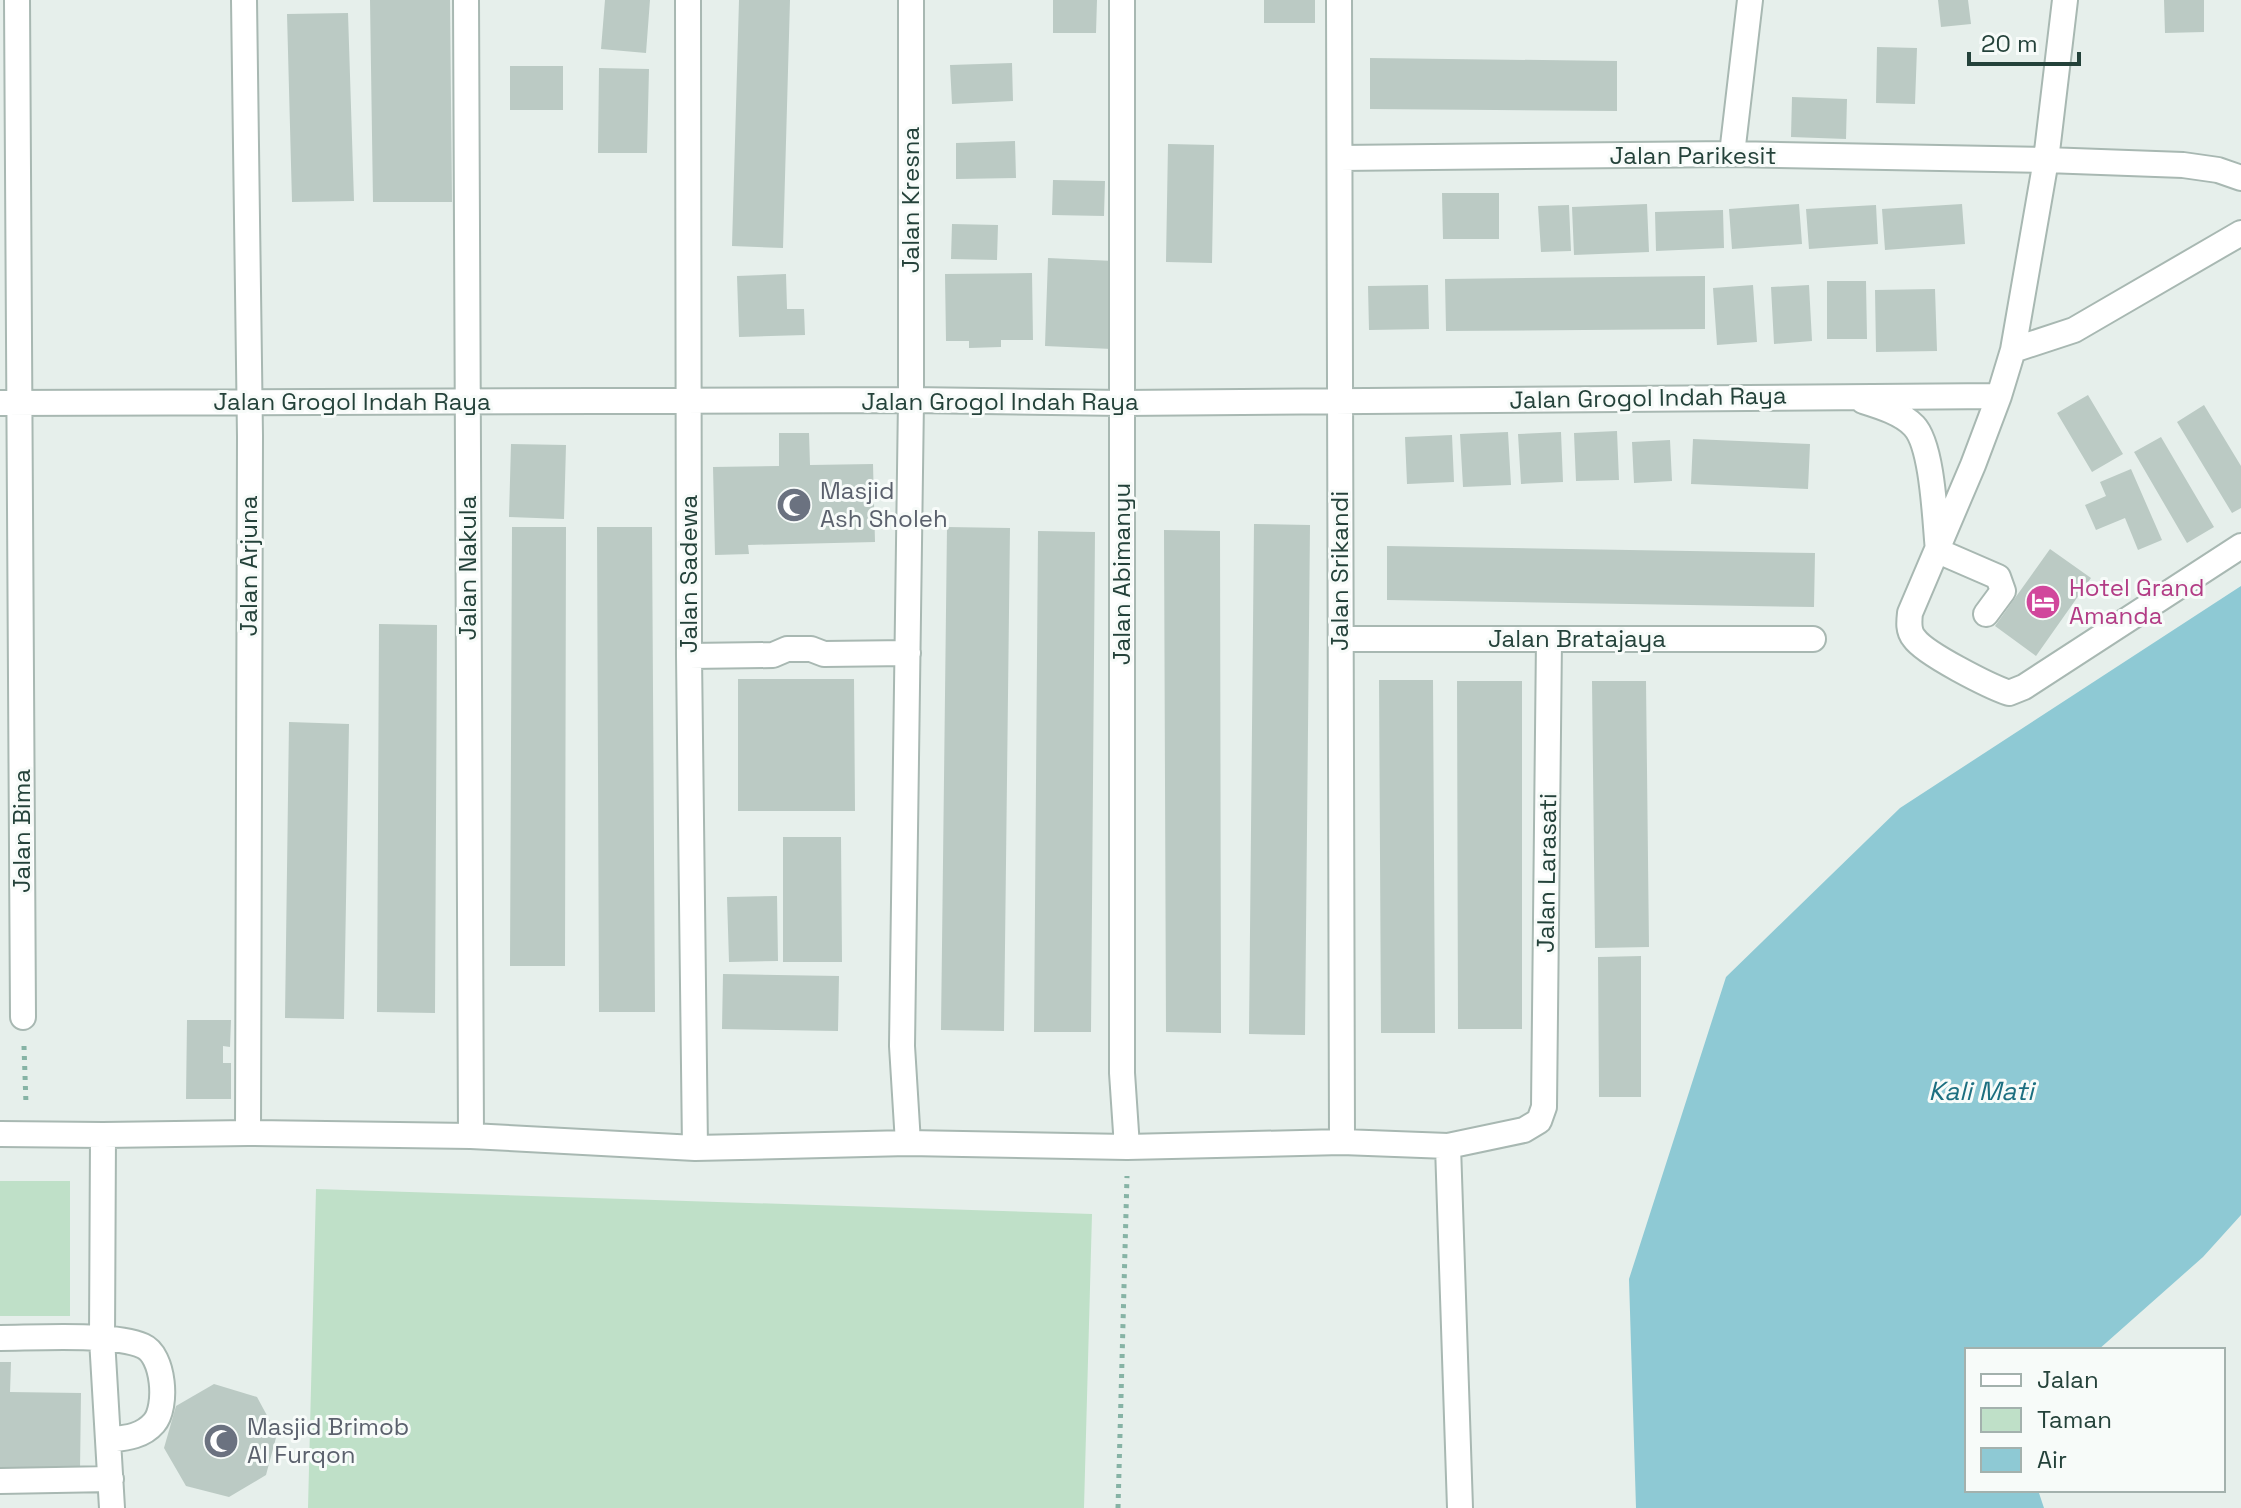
<svg xmlns="http://www.w3.org/2000/svg" width="2241" height="1508" font-family="'Space Grotesk',sans-serif">
<rect width="100%" height="100%" fill="#e6efeb"/>
<path fill="#bfe0c8" d="M 0,1181 L 70,1181 L 70,1316 L 0,1316 Z
M 316,1189 L 1092,1214 L 1084,1508 L 308,1508 Z"/>
<path fill="#8ec9d4" d="M 2241,586 L 2241,1215 L 2203,1257 L 2098,1350 L 1967,1350 L 1967,1490 L 2038,1490 L 2044,1508 L 1636,1508 L 1629,1279 L 1726,977 L 1900,808 Z"/>
<path fill="#bbcac4" d="M 370,0 L 450,0 L 452,202 L 373,202 Z
M 605,0 L 650,0 L 646,53 L 601,49 Z
M 739,0 L 790,0 L 783,248 L 732,246 Z
M 1053,0 L 1097,0 L 1096,33 L 1053,33 Z
M 1264,0 L 1315,0 L 1315,23 L 1264,23 Z
M 1938,0 L 1968,0 L 1971,24 L 1941,27 Z
M 2164,0 L 2204,0 L 2204,32 L 2165,33 Z
M 348,13 L 354,201 L 292,202 L 287,14 Z
M 1877,47 L 1917,48 L 1915,104 L 1876,103 Z
M 1370,58 L 1617,61 L 1617,111 L 1370,109 Z
M 1012,63 L 1013,101 L 952,104 L 950,65 Z
M 510,66 L 563,66 L 563,110 L 510,110 Z
M 599,68 L 649,69 L 647,153 L 598,153 Z
M 1792,97 L 1847,99 L 1846,139 L 1791,137 Z
M 1015,141 L 1016,178 L 956,179 L 956,143 Z
M 1168,144 L 1214,145 L 1212,263 L 1166,262 Z
M 1053,180 L 1105,181 L 1104,216 L 1052,215 Z
M 1442,193 L 1499,193 L 1499,239 L 1443,239 Z
M 1647,204 L 1649,252 L 1574,255 L 1572,207 Z
M 1799,204 L 1802,244 L 1732,249 L 1729,209 Z
M 1962,204 L 1965,244 L 1885,250 L 1882,209 Z
M 1569,205 L 1571,251 L 1541,252 L 1538,206 Z
M 1876,205 L 1878,244 L 1809,249 L 1806,209 Z
M 1723,210 L 1724,248 L 1656,251 L 1655,212 Z
M 952,224 L 998,225 L 997,260 L 951,259 Z
M 1048,258 L 1114,261 L 1112,349 L 1045,346 Z
M 1032,273 L 1033,340 L 1001,340 L 1001,347 L 969,348 L 969,341 L 946,341 L 945,274 Z
M 786,274 L 787,309 L 804,309 L 805,335 L 739,337 L 737,276 Z
M 1705,276 L 1705,329 L 1446,331 L 1445,279 Z
M 1827,281 L 1866,281 L 1867,339 L 1827,339 Z
M 1428,285 L 1429,329 L 1369,330 L 1368,286 Z
M 1753,285 L 1757,342 L 1717,345 L 1713,288 Z
M 1809,285 L 1812,341 L 1774,344 L 1771,287 Z
M 1935,289 L 1937,351 L 1876,352 L 1875,290 Z
M 2088,395 L 2123,454 L 2092,472 L 2057,413 Z
M 2204,405 L 2241,466 L 2241,508 L 2232,513 L 2177,422 Z
M 1617,431 L 1619,480 L 1576,481 L 1574,433 Z
M 1508,432 L 1511,485 L 1463,487 L 1460,434 Z
M 1561,432 L 1563,482 L 1521,484 L 1518,434 Z
M 779,433 L 809,433 L 810,465 L 873,464 L 875,542 L 748,545 L 749,554 L 715,555 L 713,467 L 779,466 Z
M 1452,435 L 1454,482 L 1407,484 L 1405,437 Z
M 2161,437 L 2214,527 L 2187,543 L 2134,452 Z
M 1693,439 L 1810,444 L 1808,489 L 1691,484 Z
M 1670,440 L 1672,481 L 1634,483 L 1632,442 Z
M 511,444 L 566,445 L 564,519 L 509,517 Z
M 2131,469 L 2162,540 L 2138,550 L 2125,518 L 2096,530 L 2085,505 L 2106,496 L 2100,482 Z
M 1254,524 L 1310,525 L 1305,1035 L 1249,1034 Z
M 512,527 L 566,527 L 565,966 L 510,966 Z
M 597,527 L 652,527 L 655,1012 L 599,1012 Z
M 947,527 L 1010,528 L 1004,1031 L 941,1030 Z
M 1164,530 L 1220,531 L 1221,1033 L 1166,1032 Z
M 1038,531 L 1095,532 L 1091,1032 L 1034,1032 Z
M 1387,546 L 1815,553 L 1814,607 L 1387,600 Z
M 2050,549 L 2091,578 L 2036,656 L 1995,626 Z
M 379,624 L 437,625 L 435,1013 L 377,1012 Z
M 738,679 L 854,679 L 855,811 L 738,811 Z
M 1379,680 L 1433,680 L 1435,1033 L 1381,1033 Z
M 1457,681 L 1522,681 L 1522,1029 L 1458,1029 Z
M 1592,681 L 1646,681 L 1649,947 L 1595,948 Z
M 289,722 L 349,724 L 344,1019 L 285,1018 Z
M 783,837 L 841,837 L 842,962 L 783,962 Z
M 777,896 L 778,961 L 729,962 L 727,897 Z
M 1641,956 L 1641,1097 L 1599,1097 L 1598,957 Z
M 723,974 L 839,976 L 838,1031 L 722,1029 Z
M 187,1020 L 231,1020 L 230,1047 L 223,1046 L 223,1063 L 231,1063 L 231,1099 L 186,1099 Z
M 0,1362 L 11,1362 L 10,1392 L 81,1393 L 80,1470 L 0,1468 Z
M 214,1384 L 257,1397 L 277,1434 L 266,1475 L 229,1497 L 186,1486 L 164,1448 L 176,1406 Z"/>
<g fill="none" stroke-linecap="round" stroke-linejoin="round">
<defs>
<path id="minor" d="M 17,0 L 23,1017
M 244,0 L 250,436 L 248,1133
M 466,0 L 471,1136
M 688,0 L 689,656 L 695,1148
M 1122,0 L 1122,1073 L 1127,1147
M 1339,0 L 1342,1142
M 2065,0 L 2046,160 L 2013,350 L 1999,396 L 1973,465 L 1910,613 C 1909,622 1908,631 1914,638 C 1925,654 1989,686 2009,693 L 2024,687 L 2241,546
M 1732,154 L 1750,0
M 1340,158 L 1732,154 L 2046,160 L 2183,165 L 2218,170 L 2241,178
M 2013,350 L 2074,330 L 2241,233
M 1863,401 C 1879,406 1902,413 1914,426 C 1933,446 1935,522 1938,551 L 1998,577 L 2003,591 L 1986,614
M 0,403 L 911,400 L 1122,403 L 1999,396
M 1341,639 L 1813,639
M 689,656 L 773,655 L 787,649 L 811,649 L 824,654 L 908,653
M 0,1134 L 103,1135 L 248,1133 L 471,1136 L 695,1148 L 908,1143 L 1127,1147 L 1342,1142 L 1448,1146 L 1524,1130 L 1539,1121 L 1544,1107 L 1549,639
M 103,1135 L 102,1339 L 112,1508
M 908,1143 L 902,1046 L 911,400 L 911,0
M 1448,1146 L 1460,1508
M 0,1338 C 34,1338 114,1333 143,1346 C 164,1355 168,1407 154,1423 C 142,1437 125,1438 108,1440
M 0,1481 L 111,1479"/>
</defs>
<use href="#minor" stroke="#a8b8b2" stroke-width="28"/>
<path stroke="#86b3a5" stroke-width="5" stroke-dasharray="4 6" stroke-linecap="butt" d="M 24,1046 L 26,1104
M 1118,1508 L 1127,1176"/>
<use href="#minor" stroke="#fff" stroke-width="24"/>
</g>
<defs>
<symbol id="mosque-disc" viewBox="-11 -11 22 22"><circle r="9.5" fill="#6b7280" stroke="#f7fbf9"/><path d="M3.5-4.9A6 6 0 1 0 3.5 4.9A5 5 0 1 1 3.5-4.9Z" fill="#fff"/></symbol>
<symbol id="hotel-disc" viewBox="-11 -11 22 22"><circle r="9.5" fill="#d1479c" stroke="#f7fbf9"/><path d="M-6-4.5h1.5V1H6V5H4.5V3h-9V5H-6ZM-4 0a1.8 1.8 0 1 1 3.6 0ZM.5 0V-2.5h3Q6-2.5 6 0Z" fill="#fff"/></symbol>
</defs>
<g fill-rule="evenodd">
<use href="#mosque-disc" x="774" y="485" width="40" height="40"/>
<use href="#hotel-disc" x="2023" y="582" width="40" height="40"/>
<use href="#mosque-disc" x="201" y="1421" width="40" height="40"/>
</g>
<g text-anchor="middle" stroke-width="6" stroke-linejoin="round" paint-order="stroke">
<g font-size="24" fill="#24423a" stroke="#f7fbf9">
<text x="1693" y="164">Jalan Parikesit</text>
<text transform="translate(911 200) rotate(-90)" y="8">Jalan Kresna</text>
<text transform="translate(1648 398) rotate(-1)" y="8">Jalan Grogol Indah Raya</text>
<text x="352" y="410">Jalan Grogol Indah Raya</text>
<text x="1000" y="410">Jalan Grogol Indah Raya</text>
<text transform="translate(249 566) rotate(-90)" y="8">Jalan Arjuna</text>
<text transform="translate(468 568) rotate(-90)" y="8">Jalan Nakula</text>
<text transform="translate(1340 571) rotate(-90)" y="8">Jalan Srikandi</text>
<text transform="translate(689 574) rotate(-90)" y="8">Jalan Sadewa</text>
<text transform="translate(1122 574) rotate(-90)" y="8">Jalan Abimanyu</text>
<text x="1577" y="647">Jalan Bratajaya</text>
<text transform="translate(22 831) rotate(-90)" y="8">Jalan Bima</text>
<text transform="translate(1547 873) rotate(-89)" y="8">Jalan Larasati</text>
</g>
<g font-size="24" fill="#5b616d" stroke="#f7fbf9" text-anchor="start">
<text x="820" y="499">Masjid<tspan x="820" dy="28">Ash Sholeh</tspan></text>
<text x="247" y="1435">Masjid Brimob<tspan x="247" dy="28">Al Furqon</tspan></text>
</g>
<g font-size="24" fill="#b23c85" stroke="#f7fbf9" text-anchor="start">
<text x="2069" y="596">Hotel Grand<tspan x="2069" dy="28">Amanda</tspan></text>
</g>
<g font-size="26" font-style="italic" fill="#1c6f80" stroke="#f7fbf9">
<text x="1981" y="1100">Kali Mati</text>
</g>
</g>
<rect x="1965" y="1348" width="260" height="144" fill="#f7fbf9" stroke="#a3b1ad" stroke-width="2"/>
<rect x="1981" y="1374" width="40" height="12" fill="#ffffff" stroke="#a3b1ad" stroke-width="2"/>
<text x="2037" y="1388" font-size="24" fill="#24423a">Jalan</text>
<rect x="1981" y="1408" width="40" height="24" fill="#bfe0c8" stroke="#a3b1ad" stroke-width="2"/>
<text x="2037" y="1428" font-size="24" fill="#24423a">Taman</text>
<rect x="1981" y="1448" width="40" height="24" fill="#8ec9d4" stroke="#a3b1ad" stroke-width="2"/>
<text x="2037" y="1468" font-size="24" fill="#24423a">Air</text>
<path d="M1969 52v12h110v-12" fill="none" stroke="#24423a" stroke-width="4"/>
<text x="1981" y="52" font-size="24" fill="#24423a" stroke="#f7fbf9" stroke-width="6" paint-order="stroke">20 m</text>
</svg>
